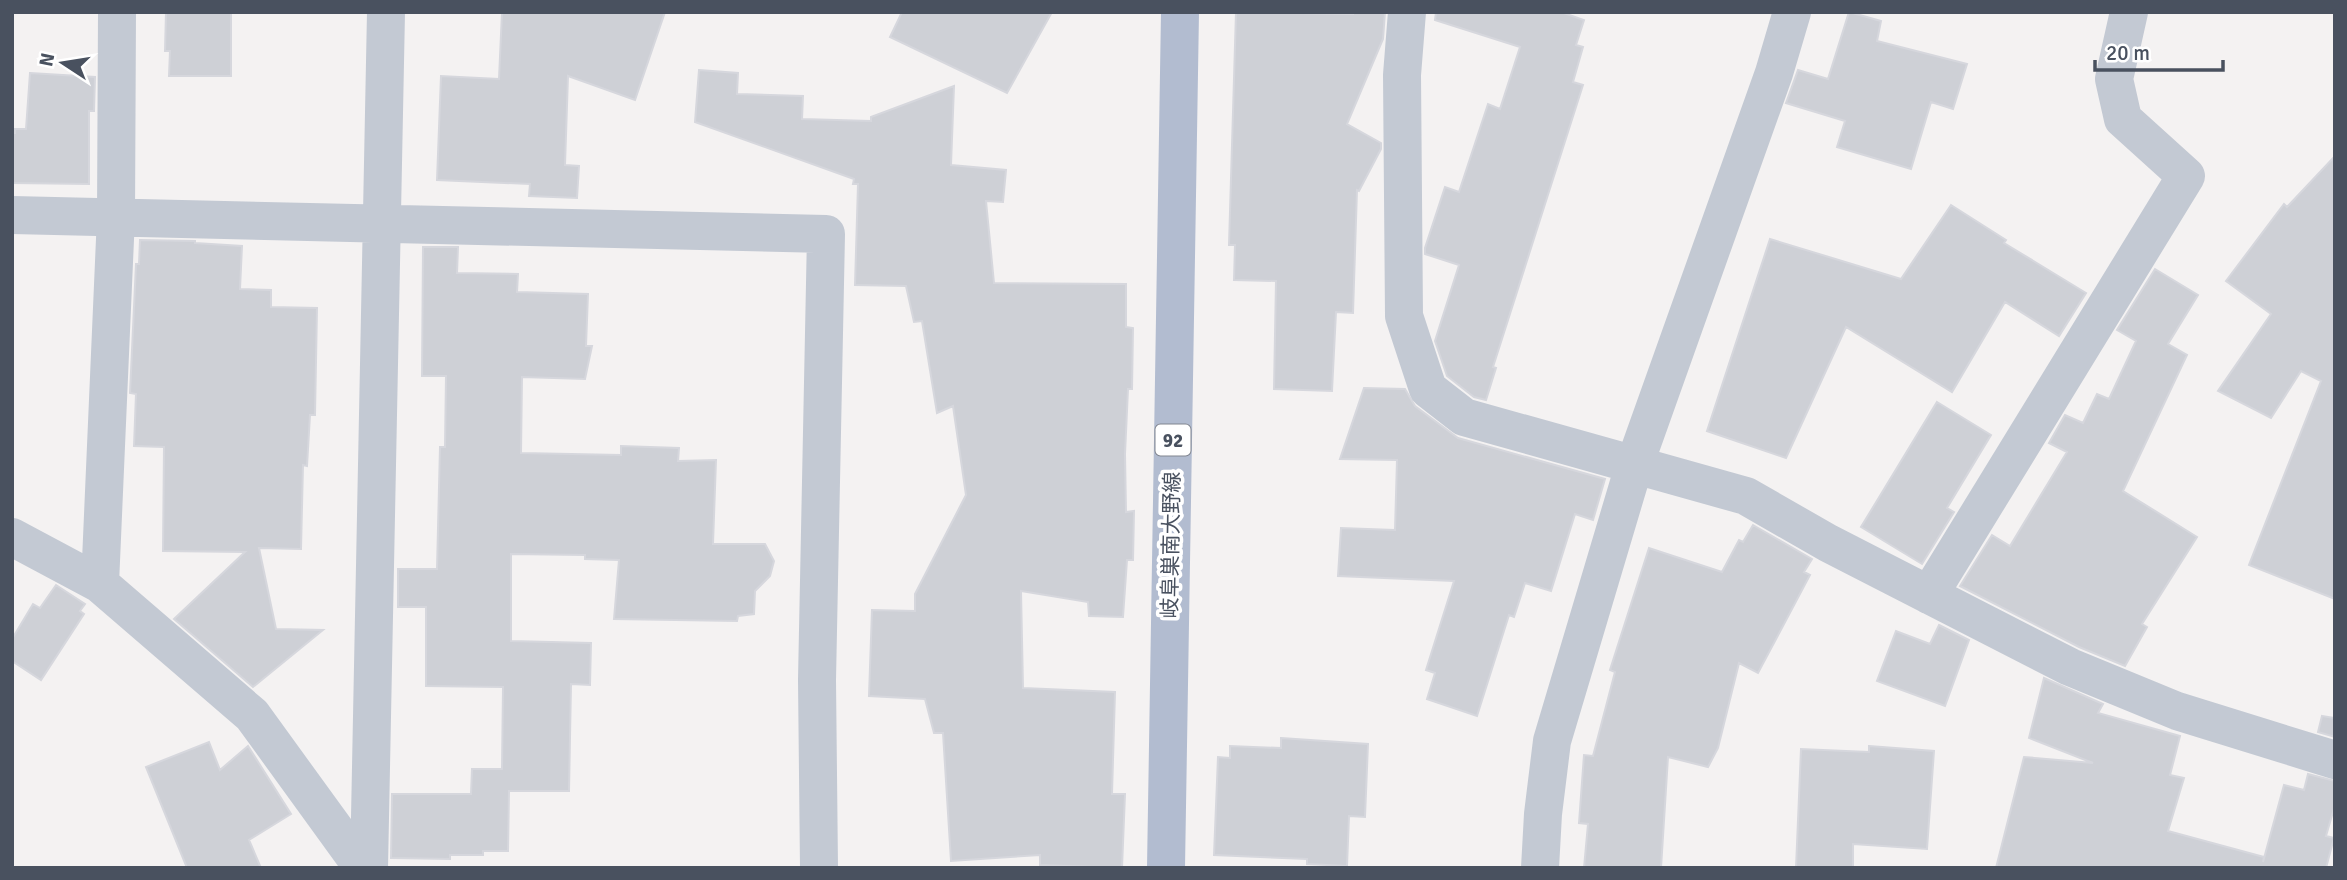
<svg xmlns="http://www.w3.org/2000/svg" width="2347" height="880" font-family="Signika,'Noto Sans JP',sans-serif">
<rect width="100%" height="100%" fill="#f4f2f2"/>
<path fill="#ced0d6" stroke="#d6d7dd" stroke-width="2" d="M 166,12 L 231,12 L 231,76 L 169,76 L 170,51 L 165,51 Z
M 502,12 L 665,12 L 635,100 L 568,76 L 565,165 L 579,166 L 577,198 L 529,196 L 530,184 L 437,180 L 441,76 L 499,79 Z
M 902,12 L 1052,12 L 1007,93 L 890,37 Z
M 1236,12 L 1353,14 L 1353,12 L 1385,12 L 1383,39 L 1347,124 L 1381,143 L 1381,149 L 1359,191 L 1357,190 L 1353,313 L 1336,312 L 1332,391 L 1274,389 L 1276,281 L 1234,280 L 1235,245 L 1229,245 Z
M 1436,12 L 1561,12 L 1584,20 L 1576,45 L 1583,47 L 1573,82 L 1583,85 L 1493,367 L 1496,368 L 1486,400 L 1474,397 L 1447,376 L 1435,341 L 1459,265 L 1425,254 L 1425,248 L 1445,187 L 1459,192 L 1488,104 L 1500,109 L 1520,47 L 1435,20 Z
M 1849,12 L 1881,21 L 1877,41 L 1967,64 L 1953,109 L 1931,102 L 1911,169 L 1837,147 L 1845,121 L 1786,103 L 1798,70 L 1828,79 Z
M 699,70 L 738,73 L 737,94 L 803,96 L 802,119 L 871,121 L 871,117 L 954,86 L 951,165 L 1006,170 L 1003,202 L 986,201 L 994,283 L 1126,284 L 1126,327 L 1133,328 L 1132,389 L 1128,389 L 1125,454 L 1126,512 L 1134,511 L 1133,560 L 1127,560 L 1123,617 L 1089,616 L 1088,602 L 1021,591 L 1023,688 L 1115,692 L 1112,794 L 1125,794 L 1122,868 L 1040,865 L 1040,855 L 951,861 L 943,733 L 934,733 L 925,699 L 869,696 L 872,610 L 915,611 L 915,594 L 966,495 L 953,406 L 937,413 L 922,321 L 914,322 L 906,286 L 855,285 L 858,184 L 853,184 L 854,179 L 695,122 Z
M 30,73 L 95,77 L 94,111 L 89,111 L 89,184 L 12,183 L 12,133 L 15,133 L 15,129 L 26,129 Z
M 2335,156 L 2335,599 L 2249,565 L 2321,381 L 2301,371 L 2271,418 L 2218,391 L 2271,314 L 2226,281 L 2284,204 L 2287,207 Z
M 1951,205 L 2006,240 L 2004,243 L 2086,293 L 2059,336 L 2005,302 L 1952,392 L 1846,327 L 1786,458 L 1707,431 L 1770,239 L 1901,279 Z
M 140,240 L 195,241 L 195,243 L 242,246 L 240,289 L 271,290 L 271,307 L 317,308 L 315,415 L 310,415 L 307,466 L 303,465 L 301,549 L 259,548 L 276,629 L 323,630 L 253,687 L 174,619 L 245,552 L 163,551 L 164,447 L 134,446 L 136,394 L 130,393 L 136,264 L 139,264 Z
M 423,247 L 458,247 L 457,273 L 518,274 L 517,292 L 588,294 L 586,346 L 592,346 L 585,379 L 522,377 L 521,453 L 621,455 L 621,446 L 679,448 L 678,461 L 716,460 L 713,544 L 765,544 L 774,561 L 770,576 L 755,591 L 754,614 L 738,616 L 737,621 L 614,619 L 619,560 L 585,559 L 585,555 L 511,554 L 511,641 L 591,643 L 590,685 L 571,684 L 569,791 L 509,791 L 508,851 L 483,851 L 483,855 L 450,855 L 450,859 L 391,858 L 392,794 L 471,794 L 472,769 L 502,769 L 503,687 L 426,686 L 426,607 L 398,607 L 398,569 L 437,569 L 440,447 L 445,447 L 446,376 L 422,376 Z
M 2155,269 L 2198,295 L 2168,344 L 2187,355 L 2123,491 L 2197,537 L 2142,624 L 2147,627 L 2125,666 L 2079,647 L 1960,586 L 1992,535 L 2010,546 L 2067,452 L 2049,443 L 2065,415 L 2083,423 L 2097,394 L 2109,399 L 2136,341 L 2117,330 Z
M 1364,388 L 1405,389 L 1415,406 L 1458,438 L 1605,479 L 1593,520 L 1575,514 L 1551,591 L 1525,583 L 1514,617 L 1509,615 L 1477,716 L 1427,699 L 1435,673 L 1426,670 L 1454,581 L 1338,576 L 1341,528 L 1395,530 L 1397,460 L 1340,459 Z
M 1937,402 L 1991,435 L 1947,508 L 1954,512 L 1922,564 L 1861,527 Z
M 1753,525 L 1812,559 L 1804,572 L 1810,575 L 1758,673 L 1739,663 L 1718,748 L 1708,767 L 1668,757 L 1661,868 L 1584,868 L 1588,824 L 1579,823 L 1584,755 L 1593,756 L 1615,672 L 1610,670 L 1649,548 L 1722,572 L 1739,540 L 1743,542 Z
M 56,585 L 85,604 L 80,611 L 84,614 L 41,680 L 12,661 L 12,639 L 33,604 L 40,608 Z
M 1939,625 L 1969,640 L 1945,706 L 1877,681 L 1896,631 L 1930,644 Z
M 2044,678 L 2103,704 L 2098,713 L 2180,736 L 2170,775 L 2184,778 L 2168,831 L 2264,857 L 2263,862 L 2284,785 L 2304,790 L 2308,774 L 2335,781 L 2335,805 L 2326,836 L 2334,838 L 2326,868 L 1996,868 L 2024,757 L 2093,763 L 2029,738 Z
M 2322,716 L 2335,718 L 2335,737 L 2318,732 Z
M 1281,738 L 1368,744 L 1365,817 L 1349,816 L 1347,866 L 1307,864 L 1307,859 L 1214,855 L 1218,757 L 1230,758 L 1230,746 L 1281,748 Z
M 209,742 L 220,770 L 248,746 L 291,814 L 249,840 L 261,868 L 187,868 L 146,767 Z
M 1869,746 L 1934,751 L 1927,849 L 1853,844 L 1853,868 L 1796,868 L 1801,749 L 1869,752 Z"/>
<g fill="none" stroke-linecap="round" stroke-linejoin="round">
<path stroke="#c3c9d3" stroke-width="38" d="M 1407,12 L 1402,75 L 1404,316 L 1428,389 L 1464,417 L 1746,496 L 1828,543 L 2070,667 L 2177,711 L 2335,760
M 12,215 L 826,234 L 817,680 L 819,868
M 12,537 L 100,584 L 252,715 L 363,868
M 100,584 L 116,216 L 117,12
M 1929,595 L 2186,176 L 2123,119 L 2114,79 L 2129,12
M 369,868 L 386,12
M 1540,868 L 1543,814 L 1552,741 L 1634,466 L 1774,73 L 1792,12"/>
<path stroke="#b2bcd0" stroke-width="38" d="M 1166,868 L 1180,12"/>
</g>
<g text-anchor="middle" stroke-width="7" stroke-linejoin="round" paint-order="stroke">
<rect fill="#fff" stroke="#80858f" stroke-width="2" x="1155.5" y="424.5" width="35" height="31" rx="5"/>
<g font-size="19" font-weight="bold" fill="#49515f">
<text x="1173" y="447">92</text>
</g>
<g font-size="21" fill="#49515f" stroke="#fff">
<text transform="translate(1171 545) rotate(-89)" y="7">岐阜巣南大野線</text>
</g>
</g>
<rect width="2347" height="880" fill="none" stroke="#49515f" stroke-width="28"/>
<g transform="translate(63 63) rotate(282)" stroke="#ffffff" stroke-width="5" paint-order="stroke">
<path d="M0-5L12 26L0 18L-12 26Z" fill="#49515f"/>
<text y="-10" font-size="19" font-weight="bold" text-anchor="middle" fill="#49515f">N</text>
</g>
<path d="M2095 60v10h128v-10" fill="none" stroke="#49515f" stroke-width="3.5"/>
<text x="2106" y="60" font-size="21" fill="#49515f" stroke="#ffffff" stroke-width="5" paint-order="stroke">20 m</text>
</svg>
